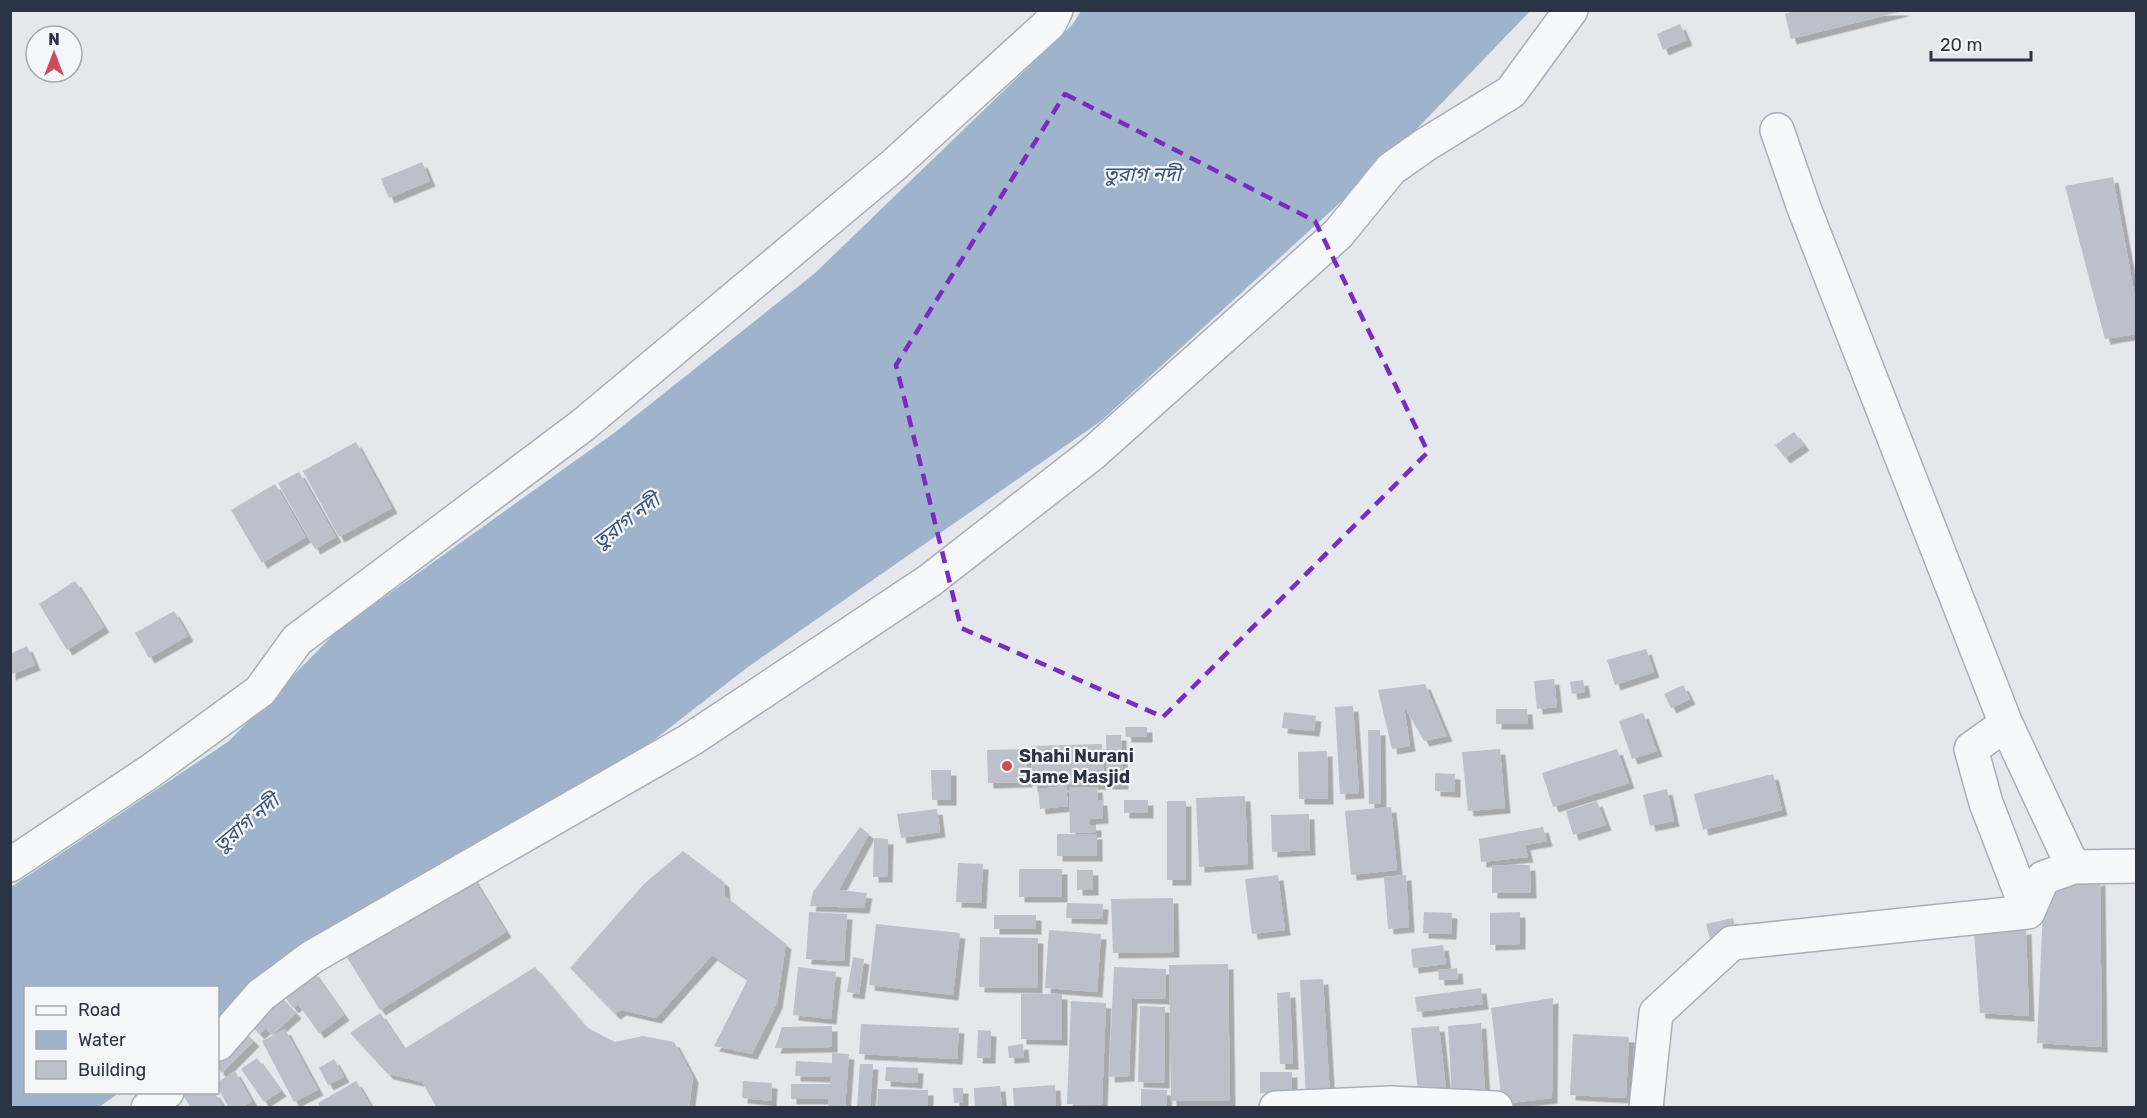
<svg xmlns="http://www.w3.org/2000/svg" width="2147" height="1118" font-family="Rubik,'Noto Sans Bengali',sans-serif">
<defs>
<filter id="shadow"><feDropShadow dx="5.5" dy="5.5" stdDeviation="0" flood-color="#0004"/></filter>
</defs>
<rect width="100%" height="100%" fill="#e4e7ec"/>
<path fill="#9fb4cc" d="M 1081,11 L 1530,11 L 1389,158 L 1101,421 L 748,667 L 605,778 L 322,935 L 218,1017 L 218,988 L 26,988 L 26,1092 L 119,1093 L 99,1107 L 11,1108 L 11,887 L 229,741 L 337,631 L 614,433 L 814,274 L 1072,25 Z"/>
<path fill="#bbc0ca" filter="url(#shadow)" d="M 1798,10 L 1903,10 L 1903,11 L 1791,39 L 1785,14 Z
M 1680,24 L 1687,40 L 1663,50 L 1657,34 Z
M 422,162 L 430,181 L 389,198 L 381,179 Z
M 2113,177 L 2136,302 L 2136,334 L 2105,339 L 2065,186 Z
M 1794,432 L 1804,445 L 1785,458 L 1775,445 Z
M 356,442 L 392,508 L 339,537 L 303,471 Z
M 299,472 L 336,537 L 315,549 L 278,483 Z
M 275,484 L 306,537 L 262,563 L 231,510 Z
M 75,581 L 104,627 L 67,650 L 39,604 Z
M 174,611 L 188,636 L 149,658 L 135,633 Z
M 27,646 L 35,665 L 10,675 L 10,654 Z
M 1646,649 L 1654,672 L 1615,685 L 1607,660 Z
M 1554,679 L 1557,707 L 1537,709 L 1534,681 Z
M 1583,680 L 1585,692 L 1572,694 L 1570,682 Z
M 1425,684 L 1447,736 L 1424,741 L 1404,706 L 1410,746 L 1392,749 L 1378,690 Z
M 1683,685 L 1690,699 L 1671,708 L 1664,694 Z
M 1353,706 L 1359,793 L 1340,794 L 1335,707 Z
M 1496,709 L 1527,709 L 1528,724 L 1496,724 Z
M 1284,712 L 1316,716 L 1314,731 L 1282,728 Z
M 1643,713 L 1657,751 L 1632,759 L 1619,721 Z
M 1125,727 L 1147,727 L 1147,737 L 1126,737 Z
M 1368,730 L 1380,730 L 1381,804 L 1369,804 Z
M 1106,735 L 1121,735 L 1123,784 L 1107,784 Z
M 1102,744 L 1104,784 L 1032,786 L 1031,746 Z
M 1026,749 L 1027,782 L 988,783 L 987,750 Z
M 1500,749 L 1505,808 L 1468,811 L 1462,752 Z
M 1617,749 L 1629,783 L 1553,807 L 1542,773 Z
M 1327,751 L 1328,799 L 1299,799 L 1298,752 Z
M 931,770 L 951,770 L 951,800 L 932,800 Z
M 1435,773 L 1455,774 L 1455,792 L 1435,791 Z
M 1773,774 L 1782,810 L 1703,830 L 1694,794 Z
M 1066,786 L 1068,806 L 1040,809 L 1038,789 Z
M 1097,787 L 1098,800 L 1102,800 L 1103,818 L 1090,819 L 1090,825 L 1096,825 L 1096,832 L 1070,833 L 1069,788 Z
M 1667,789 L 1674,821 L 1650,826 L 1643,795 Z
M 1245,796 L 1248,864 L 1199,867 L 1196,798 Z
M 1124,800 L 1148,800 L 1148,813 L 1124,813 Z
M 1167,801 L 1186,801 L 1186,880 L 1167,880 Z
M 1597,801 L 1606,825 L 1573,835 L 1566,811 Z
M 1391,807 L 1397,870 L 1351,875 L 1345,811 Z
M 937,809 L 940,832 L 901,838 L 897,814 Z
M 1309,814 L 1310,850 L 1272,852 L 1271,815 Z
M 860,827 L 869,834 L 839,890 L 867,893 L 864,908 L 810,906 L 813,892 Z
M 1543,827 L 1547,841 L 1525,845 L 1528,857 L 1481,862 L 1479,839 Z
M 1057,834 L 1097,834 L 1097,856 L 1057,856 Z
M 874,838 L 888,839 L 887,877 L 873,877 Z
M 683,851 L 724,882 L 725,896 L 786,944 L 777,1003 L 752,1054 L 714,1046 L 748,979 L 712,955 L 656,1018 L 621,1010 L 615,1014 L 570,968 L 644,884 Z
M 958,863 L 983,864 L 981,903 L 956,902 Z
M 1492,865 L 1530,865 L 1531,893 L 1492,893 Z
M 1019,869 L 1062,869 L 1062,897 L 1019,897 Z
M 1077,870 L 1093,870 L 1093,890 L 1077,890 Z
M 471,875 L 506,932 L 380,1010 L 344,953 Z
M 1278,875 L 1285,930 L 1252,934 L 1245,879 Z
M 1406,875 L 1409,927 L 1388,929 L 1384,877 Z
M 2100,880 L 2102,1047 L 2037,1043 L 2044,886 Z
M 1173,898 L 1174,952 L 1113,953 L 1111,899 Z
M 1067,903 L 1103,904 L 1102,919 L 1066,918 Z
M 809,912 L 847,914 L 844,961 L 806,959 Z
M 1424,912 L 1452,913 L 1451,934 L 1423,933 Z
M 1520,912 L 1520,944 L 1490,945 L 1490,913 Z
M 994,915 L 1036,915 L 1036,929 L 994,929 Z
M 1733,918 L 1736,933 L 1710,939 L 1706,924 Z
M 876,924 L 960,933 L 953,995 L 869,985 Z
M 2026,929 L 2029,1016 L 1980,1013 L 1974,932 Z
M 1049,930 L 1101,934 L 1097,992 L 1045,988 Z
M 980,937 L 1038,938 L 1037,988 L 979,987 Z
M 1443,945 L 1446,964 L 1413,968 L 1411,949 Z
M 853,957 L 864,959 L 859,994 L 847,992 Z
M 1228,964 L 1230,1101 L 1171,1101 L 1169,965 Z
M 535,967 L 586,1027 L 615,1042 L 643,1036 L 674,1042 L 693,1077 L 689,1108 L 437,1108 L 422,1082 L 388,1074 L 350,1033 L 380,1013 L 404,1049 Z
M 798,967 L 836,972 L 831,1019 L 793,1015 Z
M 1114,967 L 1166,969 L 1165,999 L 1132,998 L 1129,1076 L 1109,1077 Z
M 1457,968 L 1458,979 L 1439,980 L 1438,970 Z
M 313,971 L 344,1015 L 319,1033 L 298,1004 L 293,1008 L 282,993 Z
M 1323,979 L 1330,1097 L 1306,1098 L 1300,980 Z
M 1481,988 L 1483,1004 L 1417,1012 L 1415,997 Z
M 1290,992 L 1293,1064 L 1280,1064 L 1277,993 Z
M 1021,994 L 1062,994 L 1062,1040 L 1021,1039 Z
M 280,996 L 296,1013 L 272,1035 L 266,1028 L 259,1034 L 253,1027 L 262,1019 L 258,1015 Z
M 1553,998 L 1552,1098 L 1502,1104 L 1491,1008 Z
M 1071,1001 L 1106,1003 L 1102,1105 L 1067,1104 Z
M 1140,1006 L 1165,1007 L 1164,1083 L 1138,1082 Z
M 1481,1023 L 1485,1094 L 1452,1096 L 1448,1026 Z
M 861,1024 L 959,1028 L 957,1059 L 859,1054 Z
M 832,1026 L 832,1047 L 775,1048 L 782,1027 Z
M 1439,1026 L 1446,1089 L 1418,1092 L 1411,1028 Z
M 285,1029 L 318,1090 L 294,1102 L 262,1041 Z
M 978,1030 L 991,1031 L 990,1058 L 977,1058 Z
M 247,1034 L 254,1041 L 222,1073 L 218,1069 L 218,1064 Z
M 1573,1034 L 1629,1037 L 1626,1098 L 1570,1095 Z
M 1023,1044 L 1024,1057 L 1009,1058 L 1008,1046 Z
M 832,1053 L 849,1054 L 845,1108 L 828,1108 L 829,1099 L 791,1099 L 791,1084 L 830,1084 L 831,1077 L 795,1076 L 796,1061 L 832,1063 Z
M 257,1058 L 281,1091 L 264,1102 L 241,1069 Z
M 334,1059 L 344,1077 L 328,1085 L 319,1068 Z
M 860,1064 L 873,1064 L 870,1108 L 857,1108 Z
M 886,1067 L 918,1068 L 917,1083 L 885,1081 Z
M 235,1071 L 252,1101 L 240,1108 L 229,1108 L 218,1088 L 218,1082 Z
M 1260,1072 L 1292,1072 L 1292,1093 L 1260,1093 Z
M 356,1081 L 372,1108 L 320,1108 L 318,1103 Z
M 743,1081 L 772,1083 L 771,1101 L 742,1098 Z
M 1055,1085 L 1056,1106 L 1014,1108 L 1013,1088 Z
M 1000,1086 L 1002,1108 L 975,1108 L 974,1088 Z
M 953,1088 L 963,1088 L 963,1102 L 954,1103 Z
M 878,1089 L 928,1090 L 928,1108 L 877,1108 Z
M 1141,1089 L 1167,1090 L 1166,1107 L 1141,1107 Z
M 181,1092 L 214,1092 L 224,1108 L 191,1108 Z"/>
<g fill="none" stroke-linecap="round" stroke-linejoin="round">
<defs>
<path id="minor" d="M 1777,130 L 1804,208 L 2006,724 L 1971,749 L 1986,803 L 2028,912
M 2006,724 L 2073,867 L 2136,866
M 10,865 L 152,770 L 260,691 L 297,640 L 583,425 L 895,164 L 1049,24 L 1056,10
M 2028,912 L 2043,878 L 2073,867
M 218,1044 L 261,995 L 312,957 L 690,740 L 929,581 L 1092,454 L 1338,234 L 1391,169 L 1425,145 L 1511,92 L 1571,10
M 148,1108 L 167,1092
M 1276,1108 L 1391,1103 L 1496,1108
M 1646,1108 L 1656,1013 L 1732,943 L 2028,912"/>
</defs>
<use href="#minor" stroke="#a9aeb7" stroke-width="36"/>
<use href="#minor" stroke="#f7f8fa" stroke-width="33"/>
</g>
<path fill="none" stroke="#7b2cbf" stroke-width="4.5" stroke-dasharray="12 8" stroke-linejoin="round" d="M 1065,94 L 1315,221 L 1428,452 L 1163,717 L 961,628 L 896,365 Z"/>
<circle fill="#d1495b" stroke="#f4f6f9" stroke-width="2" cx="1007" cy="766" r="6"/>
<g text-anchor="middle" stroke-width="4.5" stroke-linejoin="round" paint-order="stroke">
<g font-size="18" font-weight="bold" fill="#2b3445" stroke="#f4f6f9" text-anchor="start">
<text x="1019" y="762">Shahi Nurani<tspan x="1019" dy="21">Jame Masjid</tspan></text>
</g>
<g font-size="20" font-style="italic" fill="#34527a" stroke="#f4f6f9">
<text x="1142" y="181">তুরাগ নদী</text>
<text transform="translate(626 521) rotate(-37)" y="7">তুরাগ নদী</text>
<text transform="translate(246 823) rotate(-40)" y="7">তুরাগ নদী</text>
</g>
</g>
<rect width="2147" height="1118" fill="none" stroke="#2b3445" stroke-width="24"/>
<rect x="24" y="986" width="195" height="108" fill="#f4f6f9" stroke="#a4a8b1" stroke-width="1.5"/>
<rect x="36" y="1006" width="30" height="9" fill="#f7f8fa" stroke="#a4a8b1" stroke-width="1.5"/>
<text x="78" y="1016" font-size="18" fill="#2b3445">Road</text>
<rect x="36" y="1031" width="30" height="18" fill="#9fb4cc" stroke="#a4a8b1" stroke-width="1.5"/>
<text x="78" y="1046" font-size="18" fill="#2b3445">Water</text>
<rect x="36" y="1061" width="30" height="18" fill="#bbc0ca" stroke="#a4a8b1" stroke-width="1.5"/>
<text x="78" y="1076" font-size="18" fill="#2b3445">Building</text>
<g transform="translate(54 54)"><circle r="28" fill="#f4f6f9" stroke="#a4a8b1" stroke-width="1.5"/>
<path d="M0-4.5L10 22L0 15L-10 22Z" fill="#d1495b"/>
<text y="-9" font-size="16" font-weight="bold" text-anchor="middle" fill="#2b3445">N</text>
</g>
<path d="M1931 51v9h100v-9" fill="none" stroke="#2b3445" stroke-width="3"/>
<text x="1940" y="51" font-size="18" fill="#2b3445" stroke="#f4f6f9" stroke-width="4.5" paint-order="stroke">20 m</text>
</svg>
